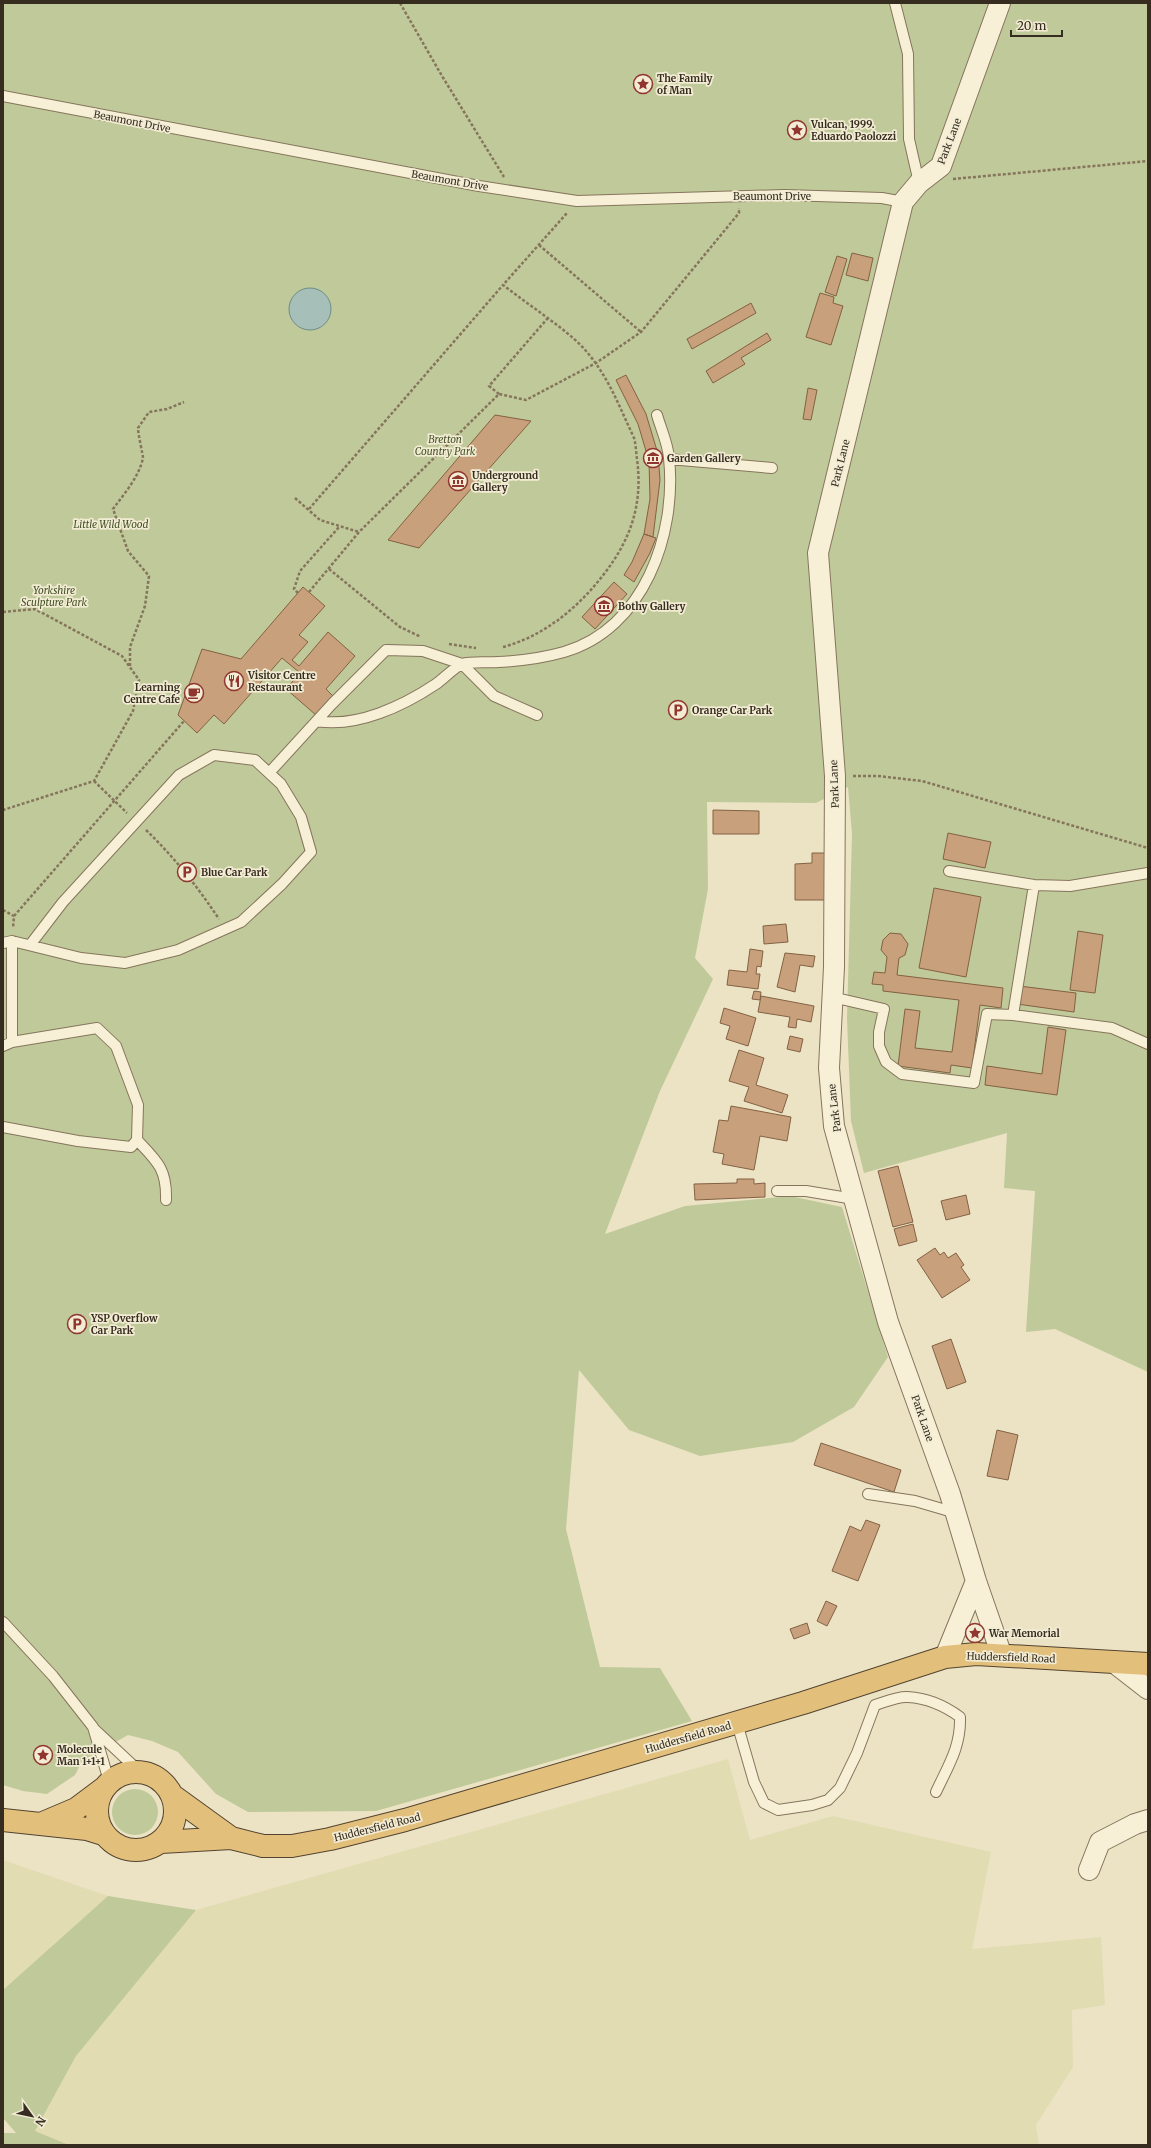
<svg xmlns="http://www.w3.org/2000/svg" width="1151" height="2148" font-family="Merriweather,serif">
<rect width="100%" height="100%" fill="#ece3c5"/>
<path fill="#e1dcb2" d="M 728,1759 L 750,1840 L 833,1816 L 991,1852 L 972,1949 L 1101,1937 L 1105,2005 L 1072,2010 L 1073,2067 L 1036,2125 L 1039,2145 L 69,2145 L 35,2131 L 76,2056 L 196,1910 Z
M 3,1860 L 108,1896 L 3,1990 Z"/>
<path fill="#c0c999" d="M 3,3 L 1148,3 L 1148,1372 L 1055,1329 L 1026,1332 L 1035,1191 L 1004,1188 L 1007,1133 L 864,1173 L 851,1121 L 847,1019 L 852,834 L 848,787 L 816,803 L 707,802 L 708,889 L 695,958 L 713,979 L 660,1091 L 605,1234 L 685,1206 L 790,1196 L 842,1207 L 888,1357 L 854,1407 L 793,1442 L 700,1456 L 629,1430 L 579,1370 L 566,1529 L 600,1667 L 660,1668 L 692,1721 L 376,1811 L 248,1812 L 216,1794 L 178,1752 L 152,1741 L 128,1735 L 82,1761 L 75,1775 L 47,1794 L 23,1791 L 3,1785 Z
M112 1812a23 23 0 1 1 46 0a23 23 0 1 1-46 0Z
M 108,1896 L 196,1910 L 76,2056 L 35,2131 L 69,2145 L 3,2145 L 3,2133 L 16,2133 L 3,2118 L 3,1990 Z"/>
<path fill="#a6bfb9" stroke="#6d8d87" d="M289 309a21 21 0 1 1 42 0a21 21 0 1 1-42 0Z"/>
<path fill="#c8a17c" stroke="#836143" d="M 852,253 L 873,258 L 868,281 L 846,275 Z
M 837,256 L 847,259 L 836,296 L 825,292 Z
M 820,293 L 834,297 L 833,303 L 843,306 L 831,345 L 806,337 Z
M 751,303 L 756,313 L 692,349 L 687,339 Z
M 767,333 L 771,340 L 741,358 L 745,364 L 713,383 L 706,371 Z
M 626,375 L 646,414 L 658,454 L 660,480 L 653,537 L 644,534 L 650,499 L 649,461 L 638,424 L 616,380 Z
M 808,388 L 817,390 L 811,420 L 803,419 Z
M 495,415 L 531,421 L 419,548 L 388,540 Z
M 644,534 L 656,538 L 650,553 L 634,582 L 624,575 L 632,562 Z
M 614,582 L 627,594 L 595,629 L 582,617 Z
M 303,587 L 325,606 L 299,635 L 308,642 L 292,660 L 299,666 L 328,632 L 355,656 L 326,689 L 333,696 L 316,715 L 286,689 L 300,673 L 282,658 L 224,724 L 214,715 L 197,733 L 178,715 L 202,649 L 241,659 Z
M 713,810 L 759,811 L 759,834 L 713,834 Z
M 948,833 L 991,842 L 985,868 L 943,859 Z
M 812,853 L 825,853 L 826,900 L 795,900 L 795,864 L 812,863 Z
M 934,888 L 981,897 L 966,977 L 919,968 Z
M 786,924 L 788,942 L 764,944 L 763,926 Z
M 1078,931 L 1103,935 L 1095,993 L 1070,990 Z
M 890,933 L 901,934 L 908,944 L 905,955 L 899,958 L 897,975 L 1003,988 L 1001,1008 L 980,1005 L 972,1068 L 951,1065 L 950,1073 L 898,1066 L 905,1009 L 920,1011 L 915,1048 L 952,1052 L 959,1000 L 883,991 L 883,985 L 872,984 L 874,972 L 885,973 L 887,957 L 881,950 L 883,940 Z
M 750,949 L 763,951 L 761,967 L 757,966 L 756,974 L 760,974 L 758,989 L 727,985 L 729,970 L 747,972 Z
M 785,953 L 815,956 L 813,967 L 800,965 L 795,992 L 777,987 Z
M 1019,986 L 1076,993 L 1074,1012 L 1017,1004 Z
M 754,991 L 761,992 L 760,1000 L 752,999 Z
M 761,996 L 814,1006 L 811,1022 L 797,1019 L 796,1028 L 788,1027 L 790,1017 L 758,1012 Z
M 724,1008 L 756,1018 L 748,1046 L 726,1039 L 730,1026 L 720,1023 Z
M 1048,1027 L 1066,1030 L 1057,1095 L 985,1085 L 987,1066 L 1042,1074 Z
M 790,1036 L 803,1039 L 800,1052 L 787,1049 Z
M 739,1050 L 764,1058 L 756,1085 L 788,1095 L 782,1113 L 744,1101 L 749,1087 L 729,1081 Z
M 731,1106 L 791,1117 L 787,1141 L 760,1136 L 754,1170 L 722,1164 L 724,1154 L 713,1152 L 719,1120 L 728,1121 Z
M 898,1166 L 913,1222 L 893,1227 L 878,1171 Z
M 737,1179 L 754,1179 L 754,1184 L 765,1183 L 765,1197 L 695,1200 L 694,1184 L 737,1183 Z
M 966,1195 L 970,1214 L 946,1220 L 941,1201 Z
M 913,1224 L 917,1241 L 899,1246 L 894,1229 Z
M 935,1248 L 940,1255 L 944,1252 L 948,1258 L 956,1253 L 964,1265 L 961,1267 L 970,1280 L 942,1298 L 917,1260 Z
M 951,1339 L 966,1382 L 947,1389 L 932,1346 Z
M 997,1430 L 1018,1435 L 1008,1480 L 987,1476 Z
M 821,1443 L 901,1470 L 894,1492 L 814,1465 Z
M 866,1520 L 880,1525 L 858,1581 L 832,1571 L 850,1526 L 861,1531 Z
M 826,1601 L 837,1606 L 827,1626 L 817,1621 Z
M 807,1623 L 810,1633 L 794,1639 L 790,1629 Z"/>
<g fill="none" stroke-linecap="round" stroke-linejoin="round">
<defs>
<path id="service" d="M 895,3 L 908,54 L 909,139 L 919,183
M 3,96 L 479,186 L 577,201 L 784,195 L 882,198 L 903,202
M 669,459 L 772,468
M 317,721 C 357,728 403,706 436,684 C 442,680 456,666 462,664 C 472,661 488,663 498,662 C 519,661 543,658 564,652 C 644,629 677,534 669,458 C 668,444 661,429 657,415
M 269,773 L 332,704 L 386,650 L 423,651 L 462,664 L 494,696 L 537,715
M 949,871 L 1034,885 L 1070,886 L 1148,873
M 12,941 L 12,1042
M 3,943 L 12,941 L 81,958 L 125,963 L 178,950 L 241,922 L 282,884 L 311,852 L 301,817 L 281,784 L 255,760 L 214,755 L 179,775 L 63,902 L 30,945
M 832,997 L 884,1009 L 879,1032 L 879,1046 L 886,1062 L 902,1074 L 974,1083 L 987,1014 L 1013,1015 L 1112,1028 L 1148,1044
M 1013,1015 L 1034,885
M 3,1046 L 12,1042 L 97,1028 L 116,1046 L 138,1105 L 137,1140 L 131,1147 L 78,1141 L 3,1127
M 137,1140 C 157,1161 167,1169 166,1200
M 777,1191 L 806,1191 L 854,1199
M 868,1494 L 915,1501 L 956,1513
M 3,1622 L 53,1676 L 93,1727 L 109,1781
M 737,1723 L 754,1782 L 764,1803 L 778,1810 L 812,1805 L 828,1800 L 840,1788 L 857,1753 L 875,1705 C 885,1702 898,1696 908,1697 C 926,1698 945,1706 960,1717 C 961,1747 948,1766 936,1792
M 94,1729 L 140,1772"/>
<path id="minor" d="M 1000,3 L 941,166 L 919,183 L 903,202 L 818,553 L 835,776 L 834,967 L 829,1068 L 834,1126 L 888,1322 L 950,1494 L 976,1581 L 1002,1656
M 945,1657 L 976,1581
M 1112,1661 L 1148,1689
M 1089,1870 L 1100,1842 L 1135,1824 L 1148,1820"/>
<path id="trunk" d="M97 1811a39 39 0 1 1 78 0a39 39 0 1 1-78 0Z
M 173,1796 L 231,1838
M 3,1820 L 87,1829 L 103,1834
M 43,1823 L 76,1809 L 104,1788
M 161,1842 L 231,1838 L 263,1846 L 292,1846 L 330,1839 L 405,1820 L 803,1703 L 945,1657 L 976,1654 L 1148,1664"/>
</defs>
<use href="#service" stroke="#85755c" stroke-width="12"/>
<use href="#minor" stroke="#85755c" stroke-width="22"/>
<use href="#trunk" stroke="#534330" stroke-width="24"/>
<path stroke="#85755c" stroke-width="2.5" stroke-dasharray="3 2" stroke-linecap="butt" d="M 400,3 L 442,76 L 504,177
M 953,179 L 1148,161
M 539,245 L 641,332
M 499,394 L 489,386 L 547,319
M 295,498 L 320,520 L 359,532
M 309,509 L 503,285
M 329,569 L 400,627 L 421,637
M 309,592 L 359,532 L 499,394 L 526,400 L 596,363 L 641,332 L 739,213 L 739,208
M 298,593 L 294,589 L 300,571 L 339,527
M 3,612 L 35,609 L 122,656 L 139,680 L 133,711 L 94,781 L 3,810
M 449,644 L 476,648
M 503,647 C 544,636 578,608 604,574 C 631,539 643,504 637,459 C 636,452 636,445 634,438 C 629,427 624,416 619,405 C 608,381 594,356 573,338 C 551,319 526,303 503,285 L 567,213
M 130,666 L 130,647 L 145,606 L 149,576 L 128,551 L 113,509 C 124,494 139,477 143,458 C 143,455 138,434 138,428 L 149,412 L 167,409 L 184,402
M 853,776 L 878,776 L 922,781 L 1148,848
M 94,781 L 127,813
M 146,830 C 174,857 197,886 219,919
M 3,910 L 14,916 L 13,928
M 14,916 L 184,721"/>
<use href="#service" stroke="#f7f0d7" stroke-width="10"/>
<use href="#minor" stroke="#f7f0d7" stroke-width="20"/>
<use href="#trunk" stroke="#e2c07c" stroke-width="22"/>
</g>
<defs>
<symbol id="sight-ring" viewBox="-11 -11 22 22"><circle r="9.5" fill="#f3ecd4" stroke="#91352f" stroke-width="1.5"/><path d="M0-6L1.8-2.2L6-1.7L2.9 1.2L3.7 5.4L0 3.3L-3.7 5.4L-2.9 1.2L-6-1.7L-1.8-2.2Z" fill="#91352f"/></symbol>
<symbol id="museum-ring" viewBox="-11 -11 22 22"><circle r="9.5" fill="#f3ecd4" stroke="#91352f" stroke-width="1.5"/><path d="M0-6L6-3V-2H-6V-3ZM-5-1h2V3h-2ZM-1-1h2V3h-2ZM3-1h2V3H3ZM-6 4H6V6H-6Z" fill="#91352f"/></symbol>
<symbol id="restaurant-ring" viewBox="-11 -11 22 22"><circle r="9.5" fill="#f3ecd4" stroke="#91352f" stroke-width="1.5"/><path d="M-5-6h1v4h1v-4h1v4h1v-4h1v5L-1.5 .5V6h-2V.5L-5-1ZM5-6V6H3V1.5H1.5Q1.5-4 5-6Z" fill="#91352f"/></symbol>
<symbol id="cafe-ring" viewBox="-11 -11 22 22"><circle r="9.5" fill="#f3ecd4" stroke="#91352f" stroke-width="1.5"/><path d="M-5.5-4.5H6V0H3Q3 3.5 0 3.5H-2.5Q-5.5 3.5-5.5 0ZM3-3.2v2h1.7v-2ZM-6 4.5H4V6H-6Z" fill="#91352f"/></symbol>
<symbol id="parking-ring" viewBox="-11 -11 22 22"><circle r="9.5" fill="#f3ecd4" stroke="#91352f" stroke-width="1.5"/><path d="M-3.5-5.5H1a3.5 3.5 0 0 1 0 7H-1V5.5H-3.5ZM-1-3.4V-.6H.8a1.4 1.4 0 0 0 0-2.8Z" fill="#91352f"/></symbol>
</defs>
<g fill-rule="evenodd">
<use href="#sight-ring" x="632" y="73" width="22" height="22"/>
<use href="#sight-ring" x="786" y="119" width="22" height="22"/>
<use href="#museum-ring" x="642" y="447" width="22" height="22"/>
<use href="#museum-ring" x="447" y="470" width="22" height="22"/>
<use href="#museum-ring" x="593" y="595" width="22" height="22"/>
<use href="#restaurant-ring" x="223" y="670" width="22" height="22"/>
<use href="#cafe-ring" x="183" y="682" width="22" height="22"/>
<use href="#parking-ring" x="667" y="699" width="22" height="22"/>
<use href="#parking-ring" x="176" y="861" width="22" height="22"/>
<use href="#parking-ring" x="66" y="1313" width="22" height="22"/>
<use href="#sight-ring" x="964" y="1622" width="22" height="22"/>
<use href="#sight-ring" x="32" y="1744" width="22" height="22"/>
</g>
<g text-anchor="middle" stroke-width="3.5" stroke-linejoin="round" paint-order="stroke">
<g font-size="10" font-weight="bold" fill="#362c1f" stroke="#f3ecd4" text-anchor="start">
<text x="657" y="82">The Family<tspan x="657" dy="12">of Man</tspan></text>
<text x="811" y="128">Vulcan, 1999.<tspan x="811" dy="12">Eduardo Paolozzi</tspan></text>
<text x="667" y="462">Garden Gallery</text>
<text x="472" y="479">Underground<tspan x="472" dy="12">Gallery</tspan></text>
<text x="618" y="610">Bothy Gallery</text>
<text x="248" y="679">Visitor Centre<tspan x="248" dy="12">Restaurant</tspan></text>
<text x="180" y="691" text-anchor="end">Learning<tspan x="180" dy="12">Centre Cafe</tspan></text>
<text x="692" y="714">Orange Car Park</text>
<text x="201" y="876">Blue Car Park</text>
<text x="91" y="1322">YSP Overflow<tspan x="91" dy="12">Car Park</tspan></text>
<text x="989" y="1637">War Memorial</text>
<text x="57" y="1753">Molecule<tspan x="57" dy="12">Man 1+1+1</tspan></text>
</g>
<g font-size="10" fill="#362c1f" stroke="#f3ecd4">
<text transform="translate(132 121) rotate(11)" y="4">Beaumont Drive</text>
<text transform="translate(949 141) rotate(-69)" y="4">Park Lane</text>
<text transform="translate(450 180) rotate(10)" y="4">Beaumont Drive</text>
<text x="772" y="200">Beaumont Drive</text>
<text transform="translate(840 463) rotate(-76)" y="4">Park Lane</text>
<text transform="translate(834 784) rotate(-92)" y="4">Park Lane</text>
<text transform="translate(834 1108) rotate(-97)" y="4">Park Lane</text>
<text transform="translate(923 1418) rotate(71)" y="4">Park Lane</text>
<text transform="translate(1011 1657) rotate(2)" y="4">Huddersfield Road</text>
<text transform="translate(688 1737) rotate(-16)" y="4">Huddersfield Road</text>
<text transform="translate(377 1827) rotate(-14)" y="4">Huddersfield Road</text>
</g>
<g font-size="10" font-style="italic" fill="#445227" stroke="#f3ecd4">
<text x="445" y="443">Bretton<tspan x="445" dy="12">Country Park</tspan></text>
<text x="111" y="528">Little Wild Wood</text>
<text x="54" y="594">Yorkshire<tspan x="54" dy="12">Sculpture Park</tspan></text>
</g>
</g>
<rect width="1151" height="2148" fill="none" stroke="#362c1f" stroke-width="8"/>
<g transform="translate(32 2116) rotate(123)" stroke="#f3ecd4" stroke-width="3" paint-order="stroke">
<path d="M0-3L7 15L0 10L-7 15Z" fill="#362c1f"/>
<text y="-6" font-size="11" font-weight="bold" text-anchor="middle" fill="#362c1f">N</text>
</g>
<path d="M1011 30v6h51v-6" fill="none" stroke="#362c1f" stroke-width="2"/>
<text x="1017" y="30" font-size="12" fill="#362c1f" stroke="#f3ecd4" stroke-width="3" paint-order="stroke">20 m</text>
</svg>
